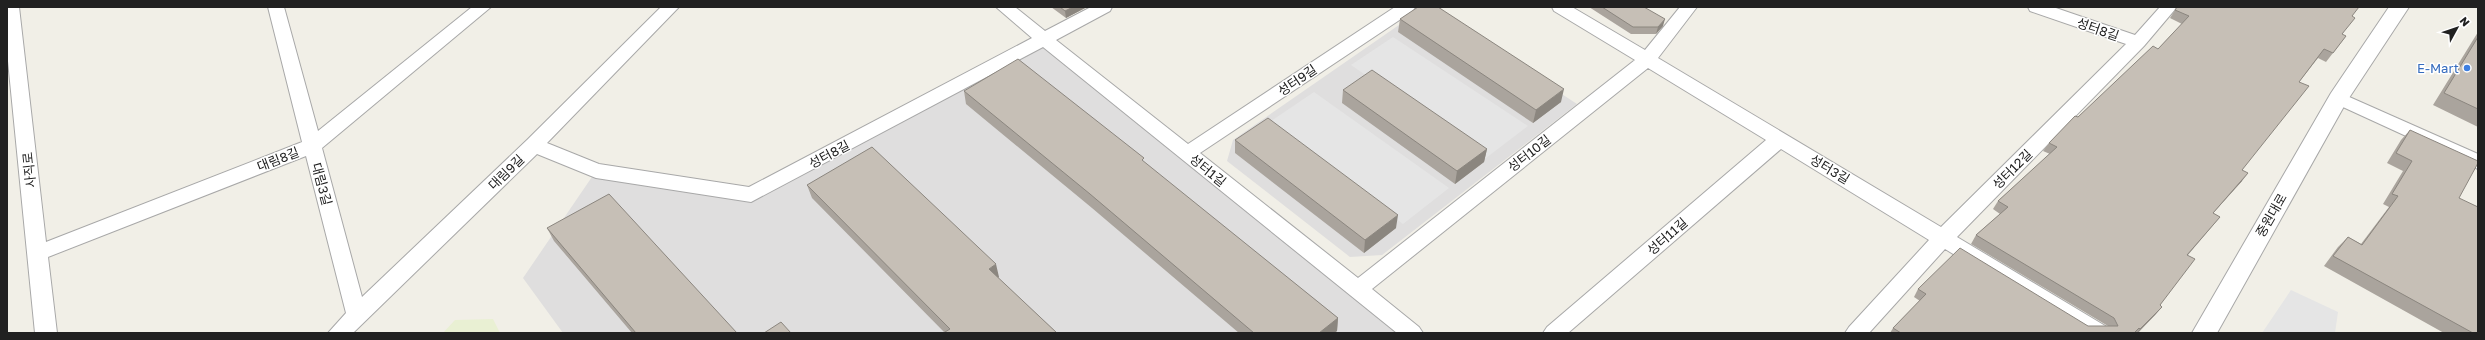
<svg xmlns="http://www.w3.org/2000/svg" width="2485" height="340" font-family="'Golos Text','Noto Sans KR',sans-serif">
<rect width="100%" height="100%" fill="#f1efe7"/>
<path fill="#dfdede" d="M 1425,7 L 1429,7 L 1577,104 L 1382,255 L 1350,257 L 1227,161 L 1233,140 Z
M 1045,40 L 1408,333 L 563,333 L 523,278 L 596,171 L 751,195 Z"/>
<path fill="#e9f0d3" d="M 493,319 L 500,333 L 443,333 L 455,320 Z"/>
<path fill="#e5e5e5" d="M 1393,37 L 1528,126 L 1486,158 L 1351,65 Z
M 1314,92 L 1449,188 L 1403,224 L 1268,123 Z
M 2291,290 L 2338,312 L 2335,333 L 2262,333 Z"/>
<g fill="none" stroke-linecap="round" stroke-linejoin="round">
<defs>
<path id="minor" d="M 7,7 L 19,7 L 46,242 L 302,142 L 268,7 L 284,7 L 318,131 L 472,7 L 491,7 L 322,148 L 362,297 L 527,140 L 661,7 L 679,7 L 547,143 L 599,164 L 749,187 L 1032,38 L 996,7 L 1015,7 L 1045,31 L 1091,7 L 1112,7 L 1110,11 L 1056,40 L 1188,144 L 1395,7 L 1415,7 L 1413,11 L 1200,153 L 1358,278 L 1635,60 L 1554,11 L 1552,7 L 1572,7 L 1645,50 L 1680,7 L 1697,7 L 1658,58 L 1941,227 L 2126,44 L 2030,11 L 2028,7 L 2053,7 L 2135,35 L 2160,7 L 2177,7 L 2144,46 L 1957,237 L 2107,327 L 2111,333 L 2083,333 L 1945,249 L 1869,333 L 1845,333 L 1849,327 L 1929,240 L 1781,149 L 1568,333 L 1543,333 L 1547,327 L 1766,140 L 1648,68 L 1372,289 L 1419,327 L 1423,333 L 1397,333 L 1043,47 L 751,202 L 596,178 L 537,154 L 353,333 L 328,333 L 346,313 L 306,156 L 48,257 L 57,333 L 35,333 L 7,51 Z
M 2338,92 L 2478,154 L 2478,169 L 2332,102 L 2329,98 L 2332,94 Z"/>
<path id="tertiary" d="M 2389,7 L 2409,7 L 2347,101 L 2217,333 L 2192,333 L 2331,93 Z"/>
</defs>
<use href="#minor" stroke="#a8a8a8" stroke-width="2"/>
<use href="#tertiary" stroke="#a8a8a8" stroke-width="2"/>
<use href="#minor" fill="#fff" fill-rule="evenodd"/>
<use href="#tertiary" fill="#fff" fill-rule="evenodd"/>
</g>
<path fill="#aaa49d" d="M 1051,7 L 1087,7 L 1066,18 Z
M 1589,7 L 1644,7 L 1663,26 L 1656,34 L 1631,34 Z
M 2175,10 L 2352,16 L 2342,35 L 2346,36 L 2326,62 L 2318,58 L 2299,82 L 2242,170 L 2242,181 L 2213,213 L 2220,217 L 2188,255 L 2160,305 L 2162,307 L 2155,315 L 2138,333 L 1890,333 L 1893,328 L 1920,301 L 1914,297 L 1918,289 L 2088,326 L 2108,326 L 1971,244 L 1976,235 L 2000,214 L 1993,209 L 1998,201 L 2050,154 L 2043,151 L 2049,143 L 2158,49 L 2182,24 L 2170,18 Z
M 1400,19 L 1561,102 L 1533,123 L 1398,32 Z
M 2478,32 L 2478,127 L 2433,105 Z
M 1343,90 L 1487,149 L 1484,162 L 1455,184 L 1342,103 Z
M 964,91 L 1144,163 L 1338,318 L 1337,331 L 1334,333 L 1239,333 L 1092,208 L 966,104 Z
M 2410,130 L 2459,198 L 2478,333 L 2444,333 L 2324,266 L 2338,247 L 2348,237 L 2361,244 L 2389,207 L 2383,204 L 2403,171 L 2387,163 L 2401,140 Z
M 1235,140 L 1396,228 L 1364,253 L 1235,153 Z
M 807,185 L 999,277 L 998,278 L 1057,333 L 945,333 L 812,198 Z
M 547,228 L 737,333 L 632,333 L 554,241 Z"/>
<path fill="#8b867f" d="M 1073,7 L 1087,7 L 1066,18 L 1065,11 Z
M 1665,19 L 1663,26 L 1656,34 L 1658,27 Z
M 1564,89 L 1561,102 L 1533,123 L 1536,110 Z
M 1487,149 L 1484,162 L 1455,184 L 1457,171 Z
M 2248,173 L 2242,181 L 2206,221 Z
M 1398,215 L 1396,228 L 1364,253 L 1365,240 Z
M 996,264 L 999,277 L 992,282 L 989,269 Z
M 2162,307 L 2155,315 L 2137,333 L 2140,329 Z
M 1338,318 L 1337,331 L 1334,333 L 1319,333 Z"/>
<path fill="#c6bfb6" stroke="#8b867f" d="M 1060,7 L 1073,7 L 1065,11 Z
M 1418,7 L 1438,7 L 1564,89 L 1536,110 L 1400,19 Z
M 1602,7 L 1644,7 L 1665,19 L 1658,27 L 1633,27 Z
M 2177,7 L 2359,7 L 2352,16 L 2355,18 L 2342,34 L 2346,36 L 2333,53 L 2324,49 L 2299,82 L 2309,86 L 2242,170 L 2248,173 L 2213,213 L 2220,217 L 2187,255 L 2195,259 L 2160,305 L 2162,307 L 2140,329 L 2139,328 L 2134,333 L 1901,333 L 1893,328 L 1926,294 L 1918,289 L 1960,248 L 2088,326 L 2118,326 L 2114,318 L 1976,235 L 2008,207 L 1998,201 L 2057,147 L 2049,143 L 2075,116 L 2078,117 L 2153,46 L 2158,49 L 2189,16 L 2175,10 Z
M 2478,37 L 2478,109 L 2444,93 Z
M 1018,59 L 1144,158 L 1142,160 L 1338,318 L 1319,333 L 1254,333 L 1090,194 L 964,91 Z
M 1372,70 L 1487,149 L 1457,171 L 1343,90 Z
M 1268,118 L 1398,215 L 1365,240 L 1235,140 Z
M 2410,130 L 2478,161 L 2478,163 L 2459,198 L 2478,207 L 2478,333 L 2473,333 L 2333,256 L 2348,237 L 2362,245 L 2398,196 L 2392,194 L 2412,161 L 2396,153 Z
M 872,147 L 996,264 L 989,269 L 1057,333 L 946,333 L 945,332 L 950,329 L 807,185 Z
M 609,194 L 737,333 L 636,333 L 547,228 Z
M 781,322 L 791,333 L 764,333 Z"/>
<circle fill="#3f7fe0" stroke="#fff" stroke-width="1.5" cx="2467" cy="68" r="4"/>
<g text-anchor="middle" stroke-width="3" stroke-linejoin="round" paint-order="stroke">
<g font-size="13" fill="#212121" stroke="#fff">
<text transform="translate(2098 29) rotate(19)" y="5">성터8길</text>
<text transform="translate(1297 80) rotate(-34)" y="5">성터9길</text>
<text transform="translate(1529 153) rotate(-38)" y="5">성터10길</text>
<text transform="translate(829 154) rotate(-28)" y="5">성터8길</text>
<text transform="translate(278 159) rotate(-21)" y="5">대림8길</text>
<text transform="translate(1830 169) rotate(31)" y="5">성터3길</text>
<text transform="translate(2012 169) rotate(-45)" y="5">성터12길</text>
<text transform="translate(29 170) rotate(-96)" y="5">사직로</text>
<text transform="translate(1208 170) rotate(39)" y="5">성터1길</text>
<text transform="translate(506 172) rotate(-44)" y="5">대림9길</text>
<text transform="translate(322 184) rotate(75)" y="5">대림3길</text>
<text transform="translate(2271 215) rotate(-60)" y="5">중원대로</text>
<text transform="translate(1667 236) rotate(-41)" y="5">성터11길</text>
</g>
<g font-size="13" fill="#366cbe" stroke="#fff" text-anchor="end">
<text x="2459" y="73">E-Mart</text>
</g>
</g>
<rect width="2485" height="340" fill="none" stroke="#212121" stroke-width="16"/>
<g transform="translate(2457 28) rotate(50)" stroke="#ffffff" stroke-width="3" paint-order="stroke">
<path d="M0-3L7 15L0 10L-7 15Z" fill="#212121"/>
<text y="-6" font-size="11" font-weight="bold" text-anchor="middle" fill="#212121">N</text>
</g>
</svg>
